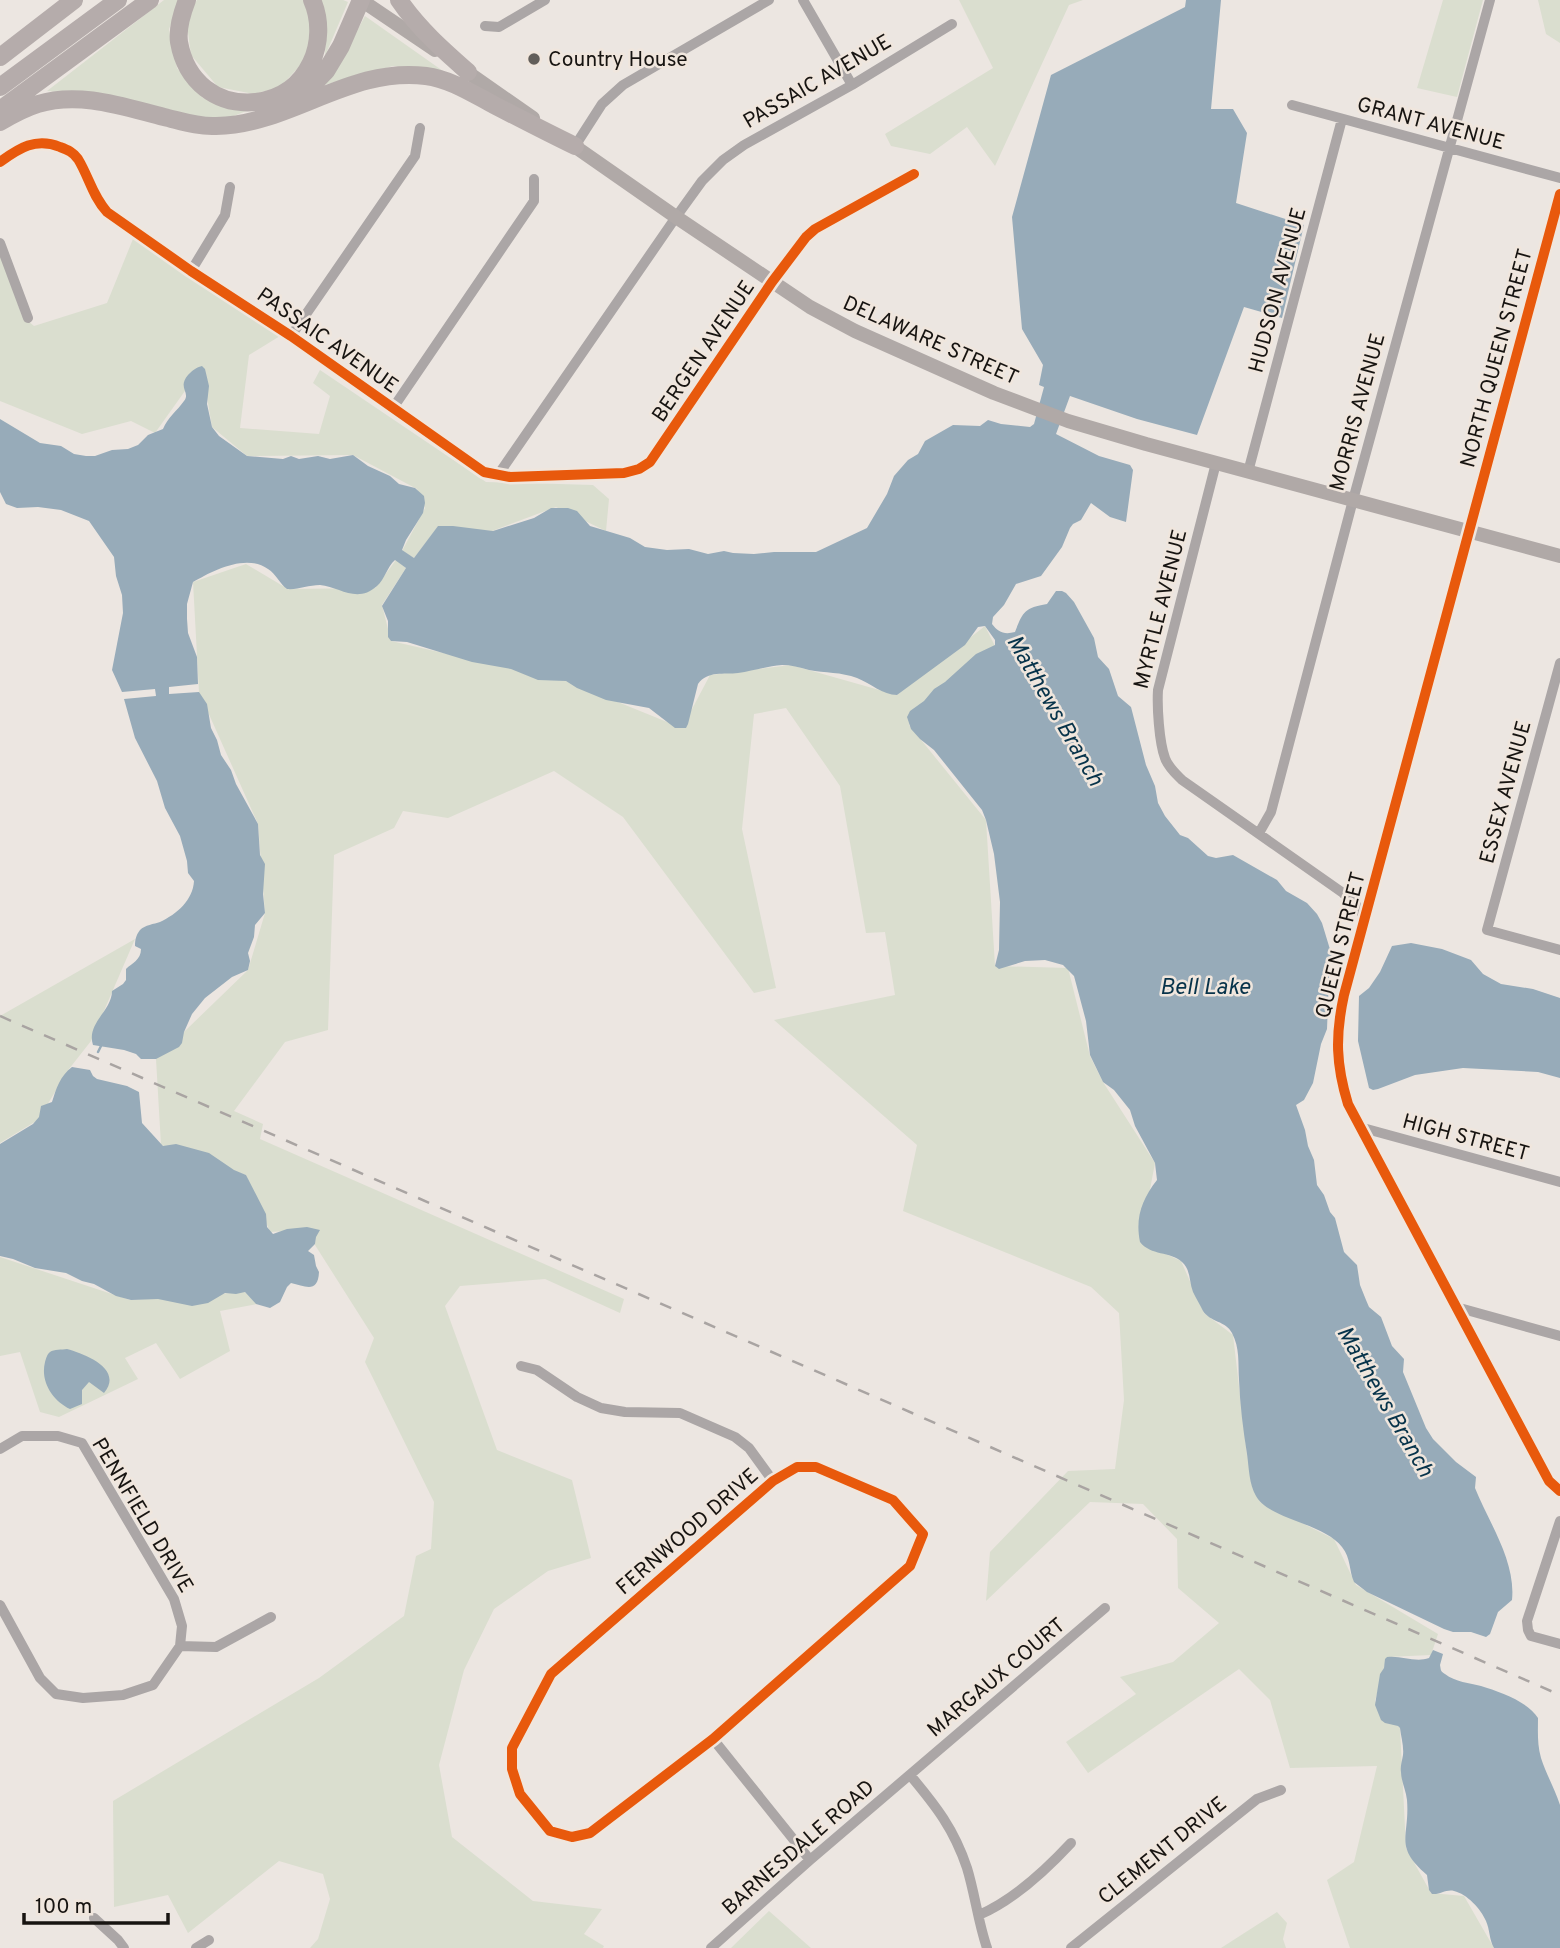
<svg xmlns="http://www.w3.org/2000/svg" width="1560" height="1948" font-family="Overpass,sans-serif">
<rect width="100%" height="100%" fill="#ece6e1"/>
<path fill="#dadecf" d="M 164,0 L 181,0 L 169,29 L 177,68 L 203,98 L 249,110 L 226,119 L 173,114 L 98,95 L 47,91 Z
M 197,0 L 303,0 L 310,13 L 312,53 L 280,87 L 254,94 L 218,87 L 191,55 L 186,17 Z
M 318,0 L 343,0 L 348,2 L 325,56 L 326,33 Z
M 959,0 L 1083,0 L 1069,5 L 995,166 L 967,127 L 930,154 L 891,146 L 885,134 L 993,68 Z
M 1443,0 L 1483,0 L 1457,97 L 1417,88 Z
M 1538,0 L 1560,0 L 1560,43 L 1546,34 Z
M 365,16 L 443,71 L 393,66 L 324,85 L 351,42 Z
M 135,234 L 280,336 L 249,355 L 240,428 L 319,434 L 330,396 L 313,383 L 320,370 L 486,482 L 593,485 L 609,499 L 606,531 L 556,507 L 492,531 L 438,527 L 414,558 L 402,551 L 425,508 L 417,489 L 353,455 L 247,456 L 212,427 L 202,367 L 155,433 L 131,421 L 82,434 L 0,401 L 0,254 L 22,316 L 34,326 L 107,303 Z
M 396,560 L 406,568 L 382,605 L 391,641 L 566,681 L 682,728 L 710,675 L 791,665 L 897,695 L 985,626 L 995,646 L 909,725 L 986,820 L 995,966 L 1068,968 L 1090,1056 L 1103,1082 L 1155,1163 L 1140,1242 L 1181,1261 L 1204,1313 L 1233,1335 L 1247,1455 L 1260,1502 L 1334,1539 L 1356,1585 L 1438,1634 L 1431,1655 L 1387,1657 L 1375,1701 L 1400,1728 L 1406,1848 L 1431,1893 L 1464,1896 L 1494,1948 L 1350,1948 L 1327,1880 L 1354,1862 L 1377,1766 L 1290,1768 L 1270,1700 L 1239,1669 L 1088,1773 L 1066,1742 L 1136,1694 L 1120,1677 L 1173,1662 L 1219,1623 L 1178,1588 L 1177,1539 L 1143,1504 L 1090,1502 L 986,1601 L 990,1552 L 1068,1471 L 1115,1469 L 1124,1400 L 1119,1313 L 1091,1287 L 903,1211 L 917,1145 L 774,1020 L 895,995 L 885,932 L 866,933 L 840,786 L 786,708 L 754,714 L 742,829 L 776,988 L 754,993 L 623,817 L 554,771 L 448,818 L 403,811 L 394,828 L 334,855 L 328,1030 L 285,1042 L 234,1111 L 263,1124 L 260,1139 L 624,1299 L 620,1313 L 545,1279 L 460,1286 L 445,1306 L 497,1450 L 572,1480 L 591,1558 L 548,1571 L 494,1609 L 464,1670 L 439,1765 L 452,1837 L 533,1901 L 602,1909 L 584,1934 L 604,1946 L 603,1948 L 310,1948 L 318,1939 L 330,1899 L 323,1874 L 279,1861 L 188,1933 L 168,1895 L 114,1907 L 113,1801 L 319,1678 L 404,1616 L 416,1556 L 431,1549 L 434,1502 L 365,1362 L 374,1338 L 315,1245 L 316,1229 L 270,1232 L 246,1175 L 161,1145 L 156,1059 L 248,970 L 265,913 L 258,824 L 199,692 L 193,582 L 246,564 L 288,589 L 375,588 Z
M 135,939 L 91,1041 L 69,1069 L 38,1120 L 0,1143 L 0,1016 Z
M 0,1257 L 130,1300 L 245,1292 L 257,1304 L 220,1311 L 230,1351 L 180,1379 L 156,1343 L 125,1358 L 138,1379 L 59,1417 L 40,1412 L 20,1352 L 0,1356 Z
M 769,1911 L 811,1948 L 731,1948 Z
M 1277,1912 L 1287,1923 L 1283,1939 L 1286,1948 L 1221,1948 Z"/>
<path fill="#97abb9" d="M 1186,0 L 1221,0 L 1211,109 L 1233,109 L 1247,133 L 1236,203 L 1304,225 L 1282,318 L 1244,307 L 1197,435 L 1137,419 L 1070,396 L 1056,434 L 1099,456 L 1130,465 L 1133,470 L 1126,522 L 1110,517 L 1091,503 L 1081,520 L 1073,524 L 1070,528 L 1062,547 L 1041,576 L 1016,584 L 1004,605 L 993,617 L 992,624 C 998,632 1004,635 1015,632 C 1023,612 1024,608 1047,604 L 1056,591 L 1062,591 L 1066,593 L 1074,602 L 1094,638 L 1098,657 L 1109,669 L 1118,696 L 1131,707 L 1146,765 L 1155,786 L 1158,803 L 1165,816 L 1180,835 L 1188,838 L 1208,856 L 1216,858 L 1233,855 L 1277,880 L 1286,891 L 1307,903 L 1317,914 L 1322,923 L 1332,956 L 1329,977 L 1327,1029 L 1321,1044 L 1313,1083 L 1304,1100 L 1296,1105 L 1305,1130 L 1308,1146 L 1314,1160 L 1317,1185 L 1324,1195 L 1330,1212 L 1335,1218 L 1344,1252 L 1357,1265 L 1360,1285 L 1366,1300 L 1369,1307 L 1381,1317 L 1392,1346 L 1404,1359 L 1403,1372 L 1426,1428 L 1433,1439 L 1456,1462 L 1476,1477 L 1475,1488 C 1489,1523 1516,1561 1512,1600 L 1498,1612 L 1490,1634 L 1486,1637 L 1471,1632 L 1453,1632 L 1444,1629 L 1367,1592 L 1354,1582 C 1349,1571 1351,1558 1342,1547 C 1324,1523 1268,1519 1256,1496 C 1249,1484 1249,1468 1247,1454 C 1243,1429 1240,1405 1239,1380 C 1238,1363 1240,1348 1232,1333 C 1226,1321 1210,1322 1203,1311 C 1200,1305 1196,1298 1193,1292 C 1189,1282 1191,1270 1182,1262 C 1170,1251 1151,1256 1140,1242 C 1135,1218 1142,1199 1157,1180 L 1155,1163 L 1135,1126 L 1130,1110 L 1114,1090 L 1103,1082 L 1090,1055 L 1086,1021 L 1074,976 L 1063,965 L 1045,960 L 1025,961 L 999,969 L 995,966 L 999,950 L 1000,902 L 994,854 L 986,820 L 982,810 L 934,750 L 920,739 L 911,729 L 907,717 L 910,711 L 924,701 L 934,689 L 945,682 L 976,654 L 995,645 L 995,640 L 985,626 L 978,627 L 965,645 L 897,695 C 883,695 870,683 857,678 C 841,672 825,673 809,670 C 799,667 791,665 782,665 C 767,666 753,671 738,673 C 724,675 708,670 698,684 L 688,724 L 686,728 L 675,728 L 649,708 L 606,700 L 577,688 L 566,681 L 538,680 L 511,669 L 472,662 L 407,642 L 391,641 L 388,637 L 388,621 L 382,606 L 406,568 L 395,560 C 387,567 385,579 377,586 C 357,604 340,587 320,585 C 308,585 298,590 287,589 C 280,584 276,574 268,569 C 246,553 212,571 193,582 L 187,604 L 187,619 L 188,633 L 197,657 L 198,684 L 169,687 L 169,694 L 199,692 L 207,704 L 211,728 L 217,740 L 221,755 L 231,770 L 236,784 L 258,824 L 260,855 L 265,864 L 263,894 L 265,913 L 255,925 L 254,937 L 248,953 L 250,961 L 248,970 L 232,977 L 205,998 L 192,1014 L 184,1032 L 182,1043 L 179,1047 L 156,1059 L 141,1059 L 136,1054 L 124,1050 L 93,1045 C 86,1023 112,1011 112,991 L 123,984 L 126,980 L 126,969 C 132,963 141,960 141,949 L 135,946 C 135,940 136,935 140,930 C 145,925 154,924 160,922 C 177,914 193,900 194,881 L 188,873 L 187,861 L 180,836 L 165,808 L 157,781 L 135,738 L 124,699 L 156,696 L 155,689 L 122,692 L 112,670 L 123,613 L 122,595 L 116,576 L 114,557 L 89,521 L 61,510 L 38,507 L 17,508 L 6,504 L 0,492 L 0,419 L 40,443 L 61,446 L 74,454 L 86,456 L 95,456 L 112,450 L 128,449 L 138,445 L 148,435 L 163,429 C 168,417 177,411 184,401 C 191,392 177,388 188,375 C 193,370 195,368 202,366 L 205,369 L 209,386 L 207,404 L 212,427 L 219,436 L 247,456 L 283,459 L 291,456 L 299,459 L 318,456 L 330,459 L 353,455 L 368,466 L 390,476 L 399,484 L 415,488 L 424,496 L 425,503 L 423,513 L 406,540 L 402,550 L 414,558 L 438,526 L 453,526 L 493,531 L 534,518 L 551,508 L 568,508 L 577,511 L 590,526 L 630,538 L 645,547 L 667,550 L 689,549 L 708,554 L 724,551 L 733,553 L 754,554 L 774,552 L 816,552 L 867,528 L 887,494 L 894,476 L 908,460 L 918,454 L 925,441 L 953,425 L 980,426 L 988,420 L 1001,424 L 1030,427 L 1034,424 L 1044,387 L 1039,385 L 1043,365 L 1022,329 L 1012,217 L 1051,75 L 1185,7 Z
M 1411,943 L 1442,949 L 1471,960 L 1483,974 L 1501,984 L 1533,989 L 1560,998 L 1560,1078 L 1538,1072 L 1463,1068 L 1415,1075 L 1378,1089 L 1373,1090 L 1369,1088 L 1358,1041 L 1359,996 L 1369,988 L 1380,972 L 1392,946 Z
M 72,1067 L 90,1070 L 93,1076 L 97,1079 L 127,1086 L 139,1092 L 142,1123 L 163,1146 L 176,1144 L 209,1153 L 234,1170 L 246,1175 L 266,1214 L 267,1227 L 273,1234 L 287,1229 L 307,1227 L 320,1230 L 316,1237 L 315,1244 L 308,1251 L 314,1255 L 316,1266 L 319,1272 C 318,1294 305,1286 291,1283 L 287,1287 L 280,1302 L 270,1308 L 256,1304 L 245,1292 L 236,1294 L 225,1293 L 208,1303 L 192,1306 L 158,1299 L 131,1300 L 116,1296 L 94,1284 L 82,1281 L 66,1273 L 35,1268 L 13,1259 L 0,1256 L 0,1144 L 33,1124 L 39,1117 L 41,1106 L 52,1102 C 56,1089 60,1076 72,1067 Z
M 67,1349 C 85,1354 124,1369 104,1393 L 89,1382 L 82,1390 L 82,1404 L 70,1409 C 53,1401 40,1382 45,1362 C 46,1359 47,1354 50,1352 C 54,1349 62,1350 67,1349 Z
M 1433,1650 L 1443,1654 L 1440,1665 C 1441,1670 1440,1671 1445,1674 C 1455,1682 1470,1683 1481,1686 C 1500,1692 1527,1701 1538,1718 C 1538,1731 1537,1744 1541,1758 C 1546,1774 1555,1789 1560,1805 L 1560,1948 L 1494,1948 C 1489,1939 1490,1930 1486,1921 C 1481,1909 1467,1894 1454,1891 C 1446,1889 1440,1895 1432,1894 L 1429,1890 L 1427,1875 C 1393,1846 1410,1837 1407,1800 C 1406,1790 1401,1781 1401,1772 C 1400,1767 1402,1761 1403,1755 C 1404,1746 1401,1737 1400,1728 L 1398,1726 L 1385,1723 L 1381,1720 L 1375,1705 L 1380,1674 L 1384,1668 L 1385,1659 L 1387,1657 C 1401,1655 1415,1663 1429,1658 Z"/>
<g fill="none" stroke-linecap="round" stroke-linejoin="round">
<path stroke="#97abb9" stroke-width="2.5" d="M 98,1052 L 101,1046"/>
<path stroke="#aba6a6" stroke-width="10" d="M 803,0 L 852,85
M 485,26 L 499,27 L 545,0
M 1292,105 L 1560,178
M 575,146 L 602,104 L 623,85 L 769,0
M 0,162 C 19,148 36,137 60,147 C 68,150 73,152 78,159 C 89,177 92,195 107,212 L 191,271 L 291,336 L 484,472 L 510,477 L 624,473 L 639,469 L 650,462 L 772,282 L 806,237 L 815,229 L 914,174
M 1560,194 L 1344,995 C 1335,1036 1336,1065 1348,1104 L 1549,1481 L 1560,1491
M 0,243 L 28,318
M 191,271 L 225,215 L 230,187
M 291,336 L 415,156 L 420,128
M 393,408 L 534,201 L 534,179
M 1216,463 L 1158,690 C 1157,706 1159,742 1165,758 C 1168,767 1176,774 1182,780 L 1343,893 L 1359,908 L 1365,919
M 1248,472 L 1342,119
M 498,475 L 676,217 L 702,181 L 723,160 L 744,145 L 852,85 L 952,24
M 1560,663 L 1487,930 L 1560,950
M 1259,833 L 1271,812 L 1353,500 L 1490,0
M 1363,1128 L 1560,1182
M 1456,1307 L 1560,1336
M 521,1366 L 537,1370 L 577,1397 L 601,1408 L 625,1412 L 680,1413 L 735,1437 L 749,1448 L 773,1481
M 0,1449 L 22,1436 L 58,1436 L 82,1443 L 174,1599 L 182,1626 L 180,1646 L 153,1685 L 123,1695 L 83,1698 L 56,1694 L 40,1678 L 0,1605
M 797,1467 L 816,1467 L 893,1500 L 923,1534 L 910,1566 L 713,1739 L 590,1833 L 572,1837 L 550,1831 L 520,1794 L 512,1769 L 512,1748 L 551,1674 L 773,1481 Z
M 1560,1521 L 1527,1621 L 1528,1630 L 1531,1636 L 1560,1644
M 180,1646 L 216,1647 L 271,1617
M 713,1739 L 810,1860
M 910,1775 C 936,1806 954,1829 967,1868 C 975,1894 978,1922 987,1948
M 979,1915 C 1014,1900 1045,1871 1071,1843
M 94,1918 L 118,1940 L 124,1948
M 196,1948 L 209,1940
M 711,1948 L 810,1860 L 1105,1608
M 1071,1948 L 1257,1799 L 1281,1790"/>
<path stroke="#b0a9a7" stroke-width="14" d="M 361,0 L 435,50
M 460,67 L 533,118
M 567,141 L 676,217 L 810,307 L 855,331 L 994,393 L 1068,421 L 1146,444 L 1560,556"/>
<path stroke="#b5acab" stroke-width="18" d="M 187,0 C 182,13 177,28 179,42 C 186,82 217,106 256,102 C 281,99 300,86 311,63 C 320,44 321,20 312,0
M 399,0 C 418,28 443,50 468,72
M 0,57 L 74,0
M 0,87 L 118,0
M 295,103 L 326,71 L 341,46 L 361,0
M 0,110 L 150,0
M 0,122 C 12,115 25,108 38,104 C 80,91 124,107 164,117 C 181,121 198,127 216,126 C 290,125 350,66 426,76 C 450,79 473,94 494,105 C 521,119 548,133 575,146"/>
<path stroke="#a9a4a2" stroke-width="2.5" stroke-dasharray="12 12" stroke-linecap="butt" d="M 0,1016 L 1560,1695"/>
<defs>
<path id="cycleway" d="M 0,162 C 19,148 36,137 60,147 C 68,150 73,152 78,159 C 89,177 92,195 107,212 L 191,271 L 291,336 L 484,472 L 510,477 L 624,473 L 639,469 L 650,462 L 772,282 L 806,237 L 815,229 L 914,174
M 1560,194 L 1344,995 C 1335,1036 1336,1065 1348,1104 L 1549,1481 L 1560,1491
M 797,1467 L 816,1467 L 893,1500 L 923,1534 L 910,1566 L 713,1739 L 590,1833 L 572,1837 L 550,1831 L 520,1794 L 512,1769 L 512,1748 L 551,1674 L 773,1481 Z"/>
</defs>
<use href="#cycleway" stroke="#f0e6dd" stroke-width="15"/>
<use href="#cycleway" stroke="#e8590c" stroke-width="10"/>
</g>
<circle fill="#625e5a" stroke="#f0e6dd" stroke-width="2.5" cx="534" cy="59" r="7"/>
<g text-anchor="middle" stroke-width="5" stroke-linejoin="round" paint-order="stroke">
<g font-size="21" fill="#171411" stroke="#f0e6dd" text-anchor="start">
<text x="548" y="66">Country House</text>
</g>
<g font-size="21" fill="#171411" stroke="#f0e6dd">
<text transform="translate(817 81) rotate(-30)" y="7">PASSAIC AVENUE</text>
<text transform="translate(1431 123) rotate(15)" y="7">GRANT AVENUE</text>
<text transform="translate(1277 290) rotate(-75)" y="7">HUDSON AVENUE</text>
<text transform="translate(328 340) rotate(35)" y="7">PASSAIC AVENUE</text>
<text transform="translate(931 340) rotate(24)" y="7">DELAWARE STREET</text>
<text transform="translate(703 351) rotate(-56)" y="7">BERGEN AVENUE</text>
<text transform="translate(1496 358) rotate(-75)" y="7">NORTH QUEEN STREET</text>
<text transform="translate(1357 412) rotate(-75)" y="7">MORRIS AVENUE</text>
<text transform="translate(1160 609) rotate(-76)" y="7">MYRTLE AVENUE</text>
<text transform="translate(1505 792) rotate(-75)" y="7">ESSEX AVENUE</text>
<text transform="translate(1340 945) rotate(-76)" y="7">QUEEN STREET</text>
<text transform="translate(1466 1137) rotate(15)" y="7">HIGH STREET</text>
<text transform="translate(143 1515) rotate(59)" y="7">PENNFIELD DRIVE</text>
<text transform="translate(687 1531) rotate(-41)" y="7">FERNWOOD DRIVE</text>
<text transform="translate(996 1677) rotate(-40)" y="7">MARGAUX COURT</text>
<text transform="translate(798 1847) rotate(-41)" y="7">BARNESDALE ROAD</text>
<text transform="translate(1162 1850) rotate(-39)" y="7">CLEMENT DRIVE</text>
</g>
<g font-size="23" font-style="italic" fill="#07334a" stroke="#f0e6dd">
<text transform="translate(1056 710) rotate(60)" y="8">Matthews Branch</text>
<text x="1205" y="994">Bell Lake</text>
<text transform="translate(1386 1401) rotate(60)" y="8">Matthews Branch</text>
</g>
</g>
<path d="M24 1913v10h144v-10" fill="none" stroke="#171411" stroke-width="3.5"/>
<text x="35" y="1913" font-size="21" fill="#171411" stroke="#f0e6dd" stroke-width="5" paint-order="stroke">100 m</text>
</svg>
